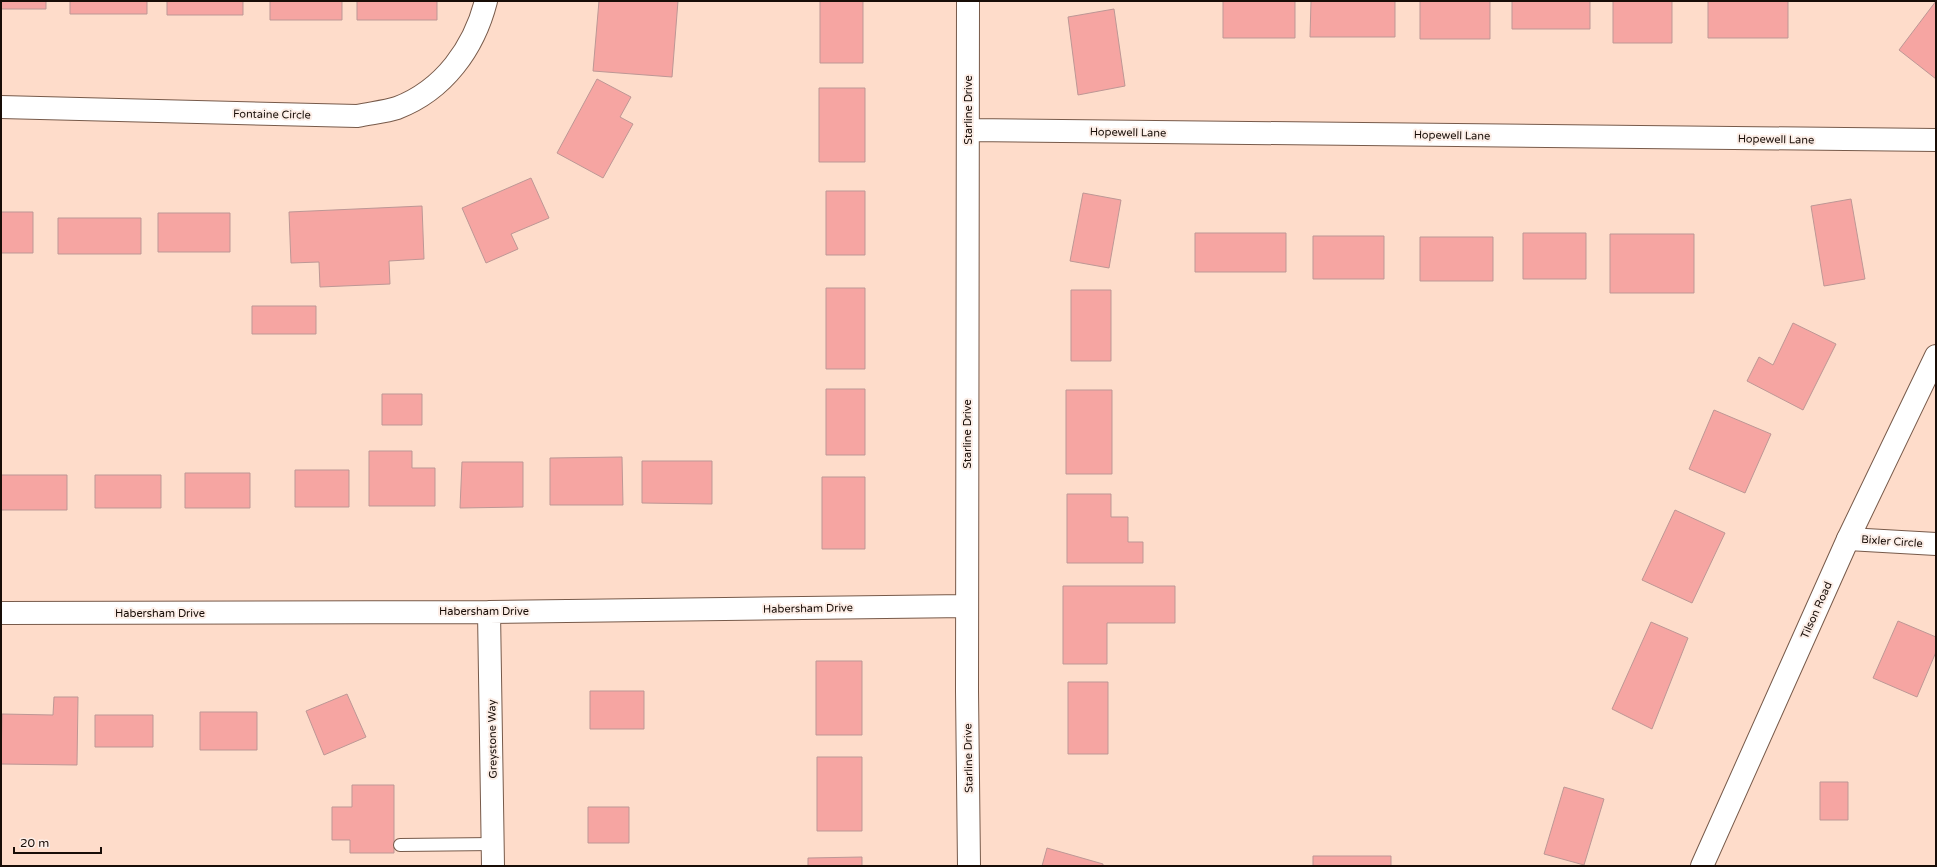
<svg xmlns="http://www.w3.org/2000/svg" width="1937" height="867" font-family="'Varela Round',sans-serif">
<rect width="100%" height="100%" fill="#fedcca"/>
<path fill="#f6a5a2" stroke="#bd9795" d="M 1,1 L 46,1 L 46,9 L 1,9 Z
M 70,1 L 147,1 L 147,14 L 70,14 Z
M 167,1 L 243,1 L 243,15 L 167,15 Z
M 270,1 L 342,1 L 342,20 L 270,20 Z
M 357,1 L 437,1 L 437,20 L 357,20 Z
M 599,1 L 678,1 L 672,77 L 593,71 Z
M 820,1 L 863,1 L 863,63 L 820,63 Z
M 1223,1 L 1295,1 L 1295,38 L 1223,38 Z
M 1311,1 L 1395,1 L 1395,37 L 1310,37 Z
M 1420,1 L 1490,1 L 1490,39 L 1420,39 Z
M 1512,1 L 1590,1 L 1590,29 L 1512,29 Z
M 1613,1 L 1672,1 L 1672,43 L 1613,43 Z
M 1708,1 L 1788,1 L 1788,38 L 1708,38 Z
M 1936,1 L 1936,79 L 1899,50 Z
M 1114,9 L 1125,86 L 1078,95 L 1068,17 Z
M 597,79 L 631,97 L 620,117 L 633,124 L 603,178 L 557,153 Z
M 819,88 L 865,88 L 865,162 L 819,162 Z
M 531,178 L 549,218 L 511,234 L 518,249 L 486,263 L 462,208 Z
M 826,191 L 865,191 L 865,255 L 826,255 Z
M 1083,193 L 1121,200 L 1109,268 L 1070,261 Z
M 1851,199 L 1865,279 L 1824,286 L 1811,206 Z
M 422,206 L 424,259 L 389,261 L 390,284 L 320,287 L 319,262 L 291,263 L 289,212 Z
M 1,212 L 33,212 L 33,253 L 1,253 Z
M 158,213 L 230,213 L 230,252 L 158,252 Z
M 58,218 L 141,218 L 141,254 L 58,254 Z
M 1195,233 L 1286,233 L 1286,272 L 1195,272 Z
M 1523,233 L 1586,233 L 1586,279 L 1523,279 Z
M 1610,234 L 1694,234 L 1694,293 L 1610,293 Z
M 1313,236 L 1384,236 L 1384,279 L 1313,279 Z
M 1420,237 L 1493,237 L 1493,281 L 1420,281 Z
M 826,288 L 865,288 L 865,369 L 826,369 Z
M 1071,290 L 1111,290 L 1111,361 L 1071,361 Z
M 252,306 L 316,306 L 316,334 L 252,334 Z
M 1793,323 L 1836,344 L 1803,410 L 1747,381 L 1759,357 L 1773,365 Z
M 826,389 L 865,389 L 865,455 L 826,455 Z
M 1066,390 L 1112,390 L 1112,474 L 1066,474 Z
M 382,394 L 422,394 L 422,425 L 382,425 Z
M 1714,410 L 1771,434 L 1745,493 L 1689,469 Z
M 369,451 L 412,451 L 412,468 L 435,468 L 435,506 L 369,506 Z
M 622,457 L 623,505 L 550,505 L 550,458 Z
M 642,461 L 712,461 L 712,504 L 642,503 Z
M 462,462 L 523,462 L 523,507 L 460,508 Z
M 295,470 L 349,470 L 349,507 L 295,507 Z
M 185,473 L 250,473 L 250,508 L 185,508 Z
M 1,475 L 67,475 L 67,510 L 1,510 Z
M 95,475 L 161,475 L 161,508 L 95,508 Z
M 822,477 L 865,477 L 865,549 L 822,549 Z
M 1067,494 L 1111,494 L 1111,517 L 1128,517 L 1128,542 L 1143,542 L 1143,563 L 1067,563 Z
M 1675,510 L 1725,533 L 1692,603 L 1642,580 Z
M 1063,586 L 1175,586 L 1175,623 L 1107,623 L 1107,664 L 1063,664 Z
M 1898,621 L 1936,637 L 1936,652 L 1917,697 L 1873,678 Z
M 1651,622 L 1688,638 L 1652,729 L 1612,709 Z
M 816,661 L 862,661 L 862,735 L 816,735 Z
M 1068,682 L 1108,682 L 1108,754 L 1068,754 Z
M 590,691 L 644,691 L 644,729 L 590,729 Z
M 347,694 L 366,737 L 324,755 L 306,711 Z
M 54,697 L 78,697 L 77,765 L 1,764 L 2,714 L 53,715 Z
M 200,712 L 257,712 L 257,750 L 200,750 Z
M 95,715 L 153,715 L 153,747 L 95,747 Z
M 817,757 L 862,757 L 862,831 L 817,831 Z
M 1820,782 L 1848,782 L 1848,820 L 1820,820 Z
M 352,785 L 394,785 L 394,853 L 350,853 L 350,840 L 332,840 L 332,807 L 352,807 Z
M 1564,787 L 1604,799 L 1584,865 L 1544,854 Z
M 588,807 L 629,807 L 629,843 L 588,843 Z
M 1047,848 L 1103,864 L 1103,866 L 1042,866 Z
M 1313,856 L 1391,856 L 1391,866 L 1313,866 Z
M 862,857 L 862,866 L 808,866 L 808,858 Z"/>
<g fill="none" stroke-linecap="round" stroke-linejoin="round">
<defs>
<path id="service" d="M 400,845 L 493,844"/>
<path id="minor" d="M 968,1 L 967,691 L 969,866
M 1,107 L 357,116 C 370,113 385,112 397,108 C 444,90 474,48 486,1
M 968,130 L 1936,140
M 1848,539 L 1936,544
M 489,612 L 493,866
M 1,613 L 489,612 L 967,606"/>
<path id="tertiary" d="M 1702,866 L 1848,539 L 1936,356"/>
</defs>
<use href="#service" stroke="#775a4a" stroke-width="14"/>
<use href="#minor" stroke="#775a4a" stroke-width="24"/>
<use href="#tertiary" stroke="#775a4a" stroke-width="24"/>
<use href="#service" stroke="#fff" stroke-width="12"/>
<use href="#minor" stroke="#fff" stroke-width="22"/>
<use href="#tertiary" stroke="#fff" stroke-width="22"/>
</g>
<g text-anchor="middle" stroke-width="4" stroke-linejoin="round" paint-order="stroke">
<g font-size="11" fill="#180d07" stroke="#fceee7">
<text transform="translate(968 110) rotate(-90)" y="4">Starline Drive</text>
<text transform="translate(272 114) rotate(1)" y="4">Fontaine Circle</text>
<text transform="translate(1128 132) rotate(1)" y="4">Hopewell Lane</text>
<text transform="translate(1452 135) rotate(1)" y="4">Hopewell Lane</text>
<text transform="translate(1776 139) rotate(1)" y="4">Hopewell Lane</text>
<text transform="translate(967 434) rotate(-90)" y="4">Starline Drive</text>
<text transform="translate(1892 541) rotate(4)" y="4">Bixler Circle</text>
<text transform="translate(808 608) rotate(-1)" y="4">Habersham Drive</text>
<text transform="translate(1816 610) rotate(-66)" y="4">Tilson Road</text>
<text x="484" y="615">Habersham Drive</text>
<text x="160" y="617">Habersham Drive</text>
<text transform="translate(492 739) rotate(-91)" y="4">Greystone Way</text>
<text transform="translate(968 758) rotate(-91)" y="4">Starline Drive</text>
</g>
</g>
<rect width="1937" height="867" fill="none" stroke="#180d07" stroke-width="4"/>
<path d="M14 847v6h87v-6" fill="none" stroke="#180d07" stroke-width="2"/>
<text x="20" y="847" font-size="12" fill="#180d07" stroke="#fceee7" stroke-width="3" paint-order="stroke">20 m</text>
</svg>
